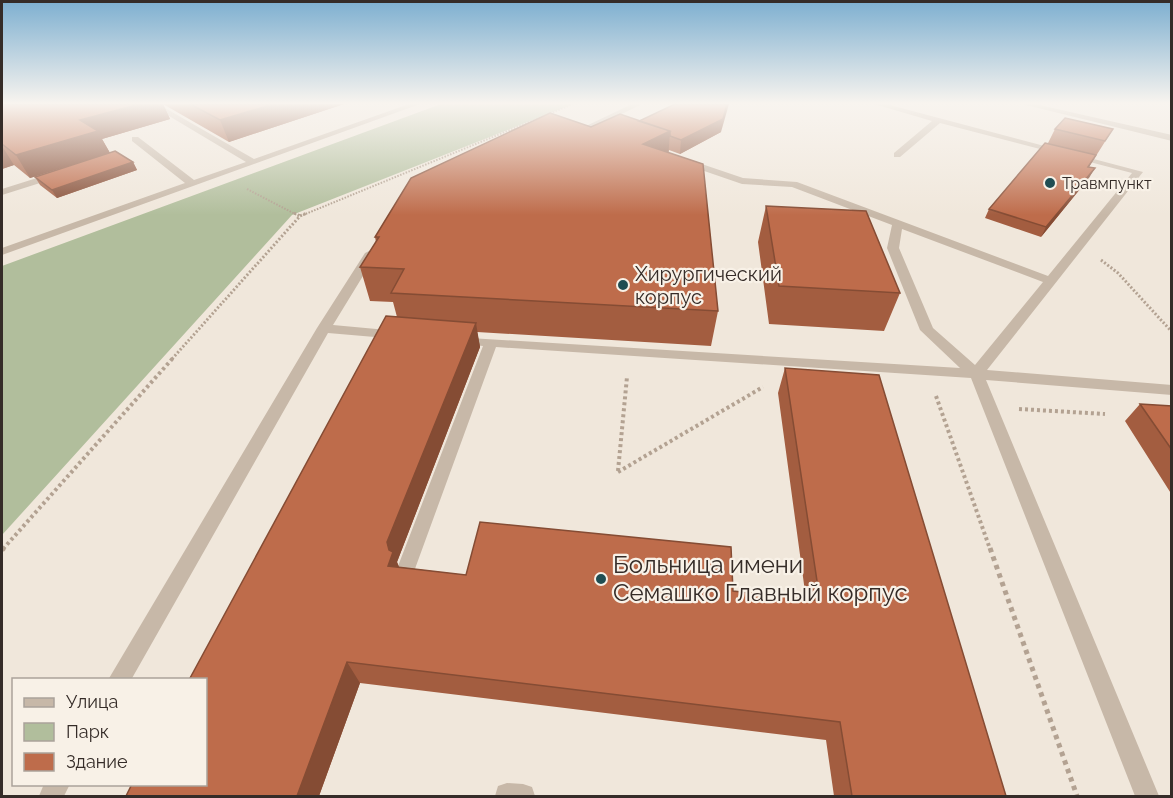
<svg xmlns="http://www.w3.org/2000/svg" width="1173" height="798" font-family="Raleway,sans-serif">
<rect width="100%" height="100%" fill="#f0e7db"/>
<path fill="#b1be9c" d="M 441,104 L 573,104 L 292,215 L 2,535 L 2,266 Z"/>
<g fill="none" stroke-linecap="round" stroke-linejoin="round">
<path stroke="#b3a292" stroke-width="2" stroke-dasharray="1.5 1.5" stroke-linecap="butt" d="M 247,189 L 297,215
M 303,215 L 573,104"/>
<path stroke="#b3a292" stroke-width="3" stroke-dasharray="2 2" stroke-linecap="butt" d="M 294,213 L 300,216
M 1101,260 L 1118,273 L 1172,332
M 172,359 L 300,216 L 307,213"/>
<path stroke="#b3a292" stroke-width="4" stroke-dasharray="3 3" stroke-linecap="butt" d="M 936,396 L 990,549
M 1019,409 L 1105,414
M 618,471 L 627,377
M 618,472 L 763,387
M 3,549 L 173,358"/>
<path stroke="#b3a292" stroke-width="5" stroke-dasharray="4.5 4.5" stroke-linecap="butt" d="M 990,548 L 1077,796
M 2,550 L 4,548"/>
<path fill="#c7b8a8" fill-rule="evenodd" d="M 149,104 L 158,104 L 254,159 L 409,104 L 420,104 L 2,255 L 2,248 L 185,183 L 132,141 L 132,137 L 138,137 L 194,180 L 246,162 Z
M 632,104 L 642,104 L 591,129 L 584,127 Z
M 874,104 L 886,104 L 1143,172 L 987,370 L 1172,385 L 1172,395 L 986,380 L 1159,796 L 1135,796 L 971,378 L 496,347 L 416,566 L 414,572 L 407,574 L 400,572 L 398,566 L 483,346 L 453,343 L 451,340 L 453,337 L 960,368 L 920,330 L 887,248 L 892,225 L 792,187 L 742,184 L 681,163 L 681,159 L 687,159 L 743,178 L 797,182 L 1048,276 L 1132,173 L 940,123 L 900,157 L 894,157 L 894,153 L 932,121 ZM 902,229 L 1043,282 L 975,365 L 933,328 L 899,248 Z
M 1022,104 L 1035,104 L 1172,135 L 1172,141 Z
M 56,172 L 59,173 L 59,177 L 2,195 L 2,189 Z
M 371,250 L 377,253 L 333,325 L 398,331 L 405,335 L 398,339 L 328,333 L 131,680 L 108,680 L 317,328 L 365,253 Z
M 507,783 L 523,784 L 532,787 L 535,796 L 495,796 L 498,786 Z
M 44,784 L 70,784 L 64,796 L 39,796 Z"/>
</g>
<path fill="#a35d40" d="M 2,104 L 344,104 L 229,142 L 163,104 L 170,119 L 102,139 L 110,153 L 133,162 L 137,170 L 57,198 L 40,185 L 35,177 L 80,162 L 30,178 L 14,165 L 2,169 Z
M 639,121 L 721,132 L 680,154 L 669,150 L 668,153 L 718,311 L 711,346 L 477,332 L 480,347 L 397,562 L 399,567 L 466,575 L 733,591 L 806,599 L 778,393 L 785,368 L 1006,796 L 834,796 L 826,740 L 360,683 L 319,796 L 126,796 L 397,317 L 393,302 L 370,301 L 360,267 L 376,242 L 375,237 L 591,127 Z
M 1055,129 L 1113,129 L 1089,167 L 1089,178 L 1041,237 L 985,218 L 989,209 L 1048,143 Z
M 766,206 L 900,293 L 884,331 L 769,324 L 758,242 Z
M 1140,404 L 1172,406 L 1172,495 L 1125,421 Z"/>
<path fill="#854c34" d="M 140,104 L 163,104 L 170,119 L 102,139 L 110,153 L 30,178 L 16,155 L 80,120 Z
M 274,104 L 344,104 L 229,142 L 220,120 Z
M 727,104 L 729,104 L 721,132 L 680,154 L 681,140 Z
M 670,131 L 668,160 L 643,144 Z
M 2,146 L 14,165 L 2,169 Z
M 133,162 L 137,170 L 57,198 L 52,190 Z
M 1095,168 L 1089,178 L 1041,237 L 1046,227 Z
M 476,323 L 480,347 L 397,562 L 402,575 L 388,566 L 387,542 Z
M 347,662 L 360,683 L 319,796 L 297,796 Z"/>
<path fill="#be6c4b" stroke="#854c34" stroke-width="1.5" d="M 2,104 L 140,104 L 80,120 L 98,131 L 16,155 L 2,144 Z
M 190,104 L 274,104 L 220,120 Z
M 675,104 L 727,104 L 723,119 L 681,140 L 670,136 L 670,131 L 639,121 Z
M 550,113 L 591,127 L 620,114 L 670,131 L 643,144 L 703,164 L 718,311 L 391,293 L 404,269 L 360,267 L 379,237 L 375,237 L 411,178 Z
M 1065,118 L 1113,129 L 1105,141 L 1055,129 Z
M 1045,143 L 1096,155 L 1088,167 L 1095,168 L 1046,227 L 989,209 Z
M 115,151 L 133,162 L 52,190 L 35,177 Z
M 766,206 L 866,211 L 900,293 L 779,286 Z
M 386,316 L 476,323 L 387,542 L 389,550 L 393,552 L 388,566 L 466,575 L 480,522 L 731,547 L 733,591 L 820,601 L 785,368 L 879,375 L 1006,796 L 852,796 L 840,722 L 347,662 L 297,796 L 126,796 L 132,784 L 206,784 L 206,680 L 189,680 Z
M 1140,404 L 1172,406 L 1172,450 Z"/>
<linearGradient id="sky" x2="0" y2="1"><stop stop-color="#7dafd0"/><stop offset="0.48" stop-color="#f8f4ef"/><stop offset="1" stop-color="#f8f4ef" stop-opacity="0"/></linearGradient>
<rect width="1173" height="215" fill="url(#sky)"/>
<g fill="#204e53" stroke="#f8f1e7" stroke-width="2">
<circle cx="1050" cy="183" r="6"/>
<circle cx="623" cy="285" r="6"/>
<circle cx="601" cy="579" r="6"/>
</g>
<g text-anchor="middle" stroke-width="4.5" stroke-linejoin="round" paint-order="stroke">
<g font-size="16" fill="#352c28" stroke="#f8f1e7" text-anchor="start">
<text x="1062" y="189">Травмпункт</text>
</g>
<g font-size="20" fill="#352c28" stroke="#f8f1e7" text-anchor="start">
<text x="635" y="281">Хирургический<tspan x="635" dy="23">корпус</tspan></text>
</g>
<g font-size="24" fill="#352c28" stroke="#f8f1e7" text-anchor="start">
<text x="613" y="573">Больница имени<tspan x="613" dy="28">Семашко Главный корпус</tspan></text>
</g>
</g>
<rect width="1173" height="798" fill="none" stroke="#352c28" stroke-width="6"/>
<rect x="12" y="678" width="195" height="108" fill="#f8f1e7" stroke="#aaa29b" stroke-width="1.5"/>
<rect x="24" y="698" width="30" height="9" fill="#c7b8a8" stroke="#aaa29b" stroke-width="1.5"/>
<text x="66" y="708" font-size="18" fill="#352c28">Улица</text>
<rect x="24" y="723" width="30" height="18" fill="#b1be9c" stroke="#aaa29b" stroke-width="1.5"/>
<text x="66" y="738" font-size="18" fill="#352c28">Парк</text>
<rect x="24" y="753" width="30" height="18" fill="#be6c4b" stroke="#aaa29b" stroke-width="1.5"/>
<text x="66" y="768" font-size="18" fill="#352c28">Здание</text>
</svg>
